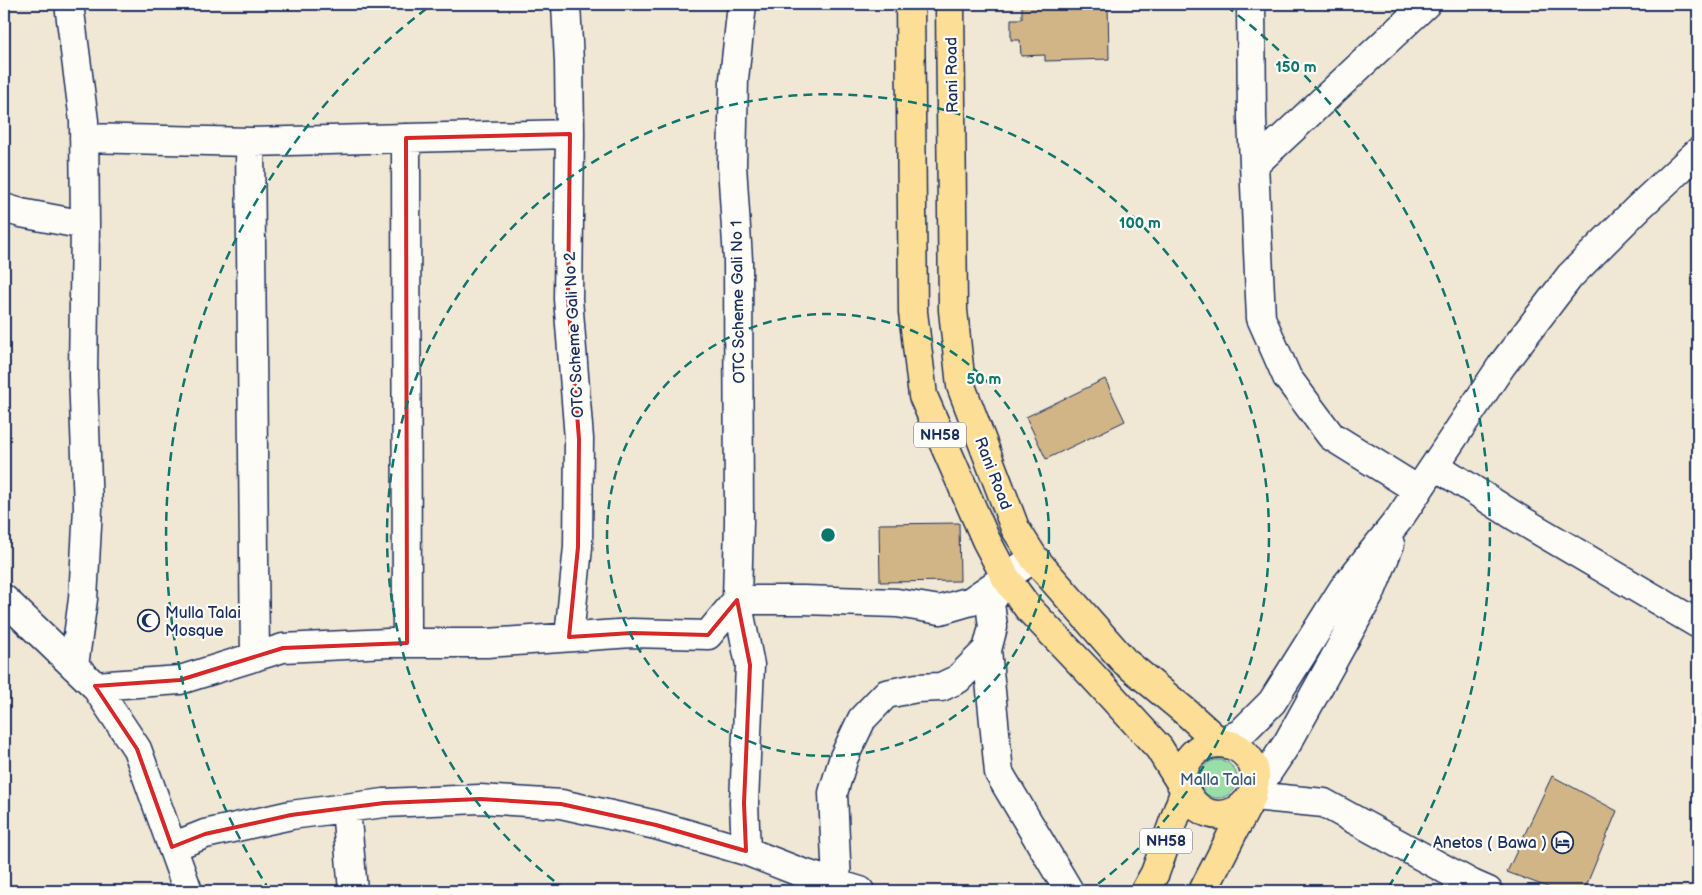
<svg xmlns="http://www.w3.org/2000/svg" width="1702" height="895" font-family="'Balsamiq Sans',sans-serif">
<rect width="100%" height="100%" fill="#f0e7d5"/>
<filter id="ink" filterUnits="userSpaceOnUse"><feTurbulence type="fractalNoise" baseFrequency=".02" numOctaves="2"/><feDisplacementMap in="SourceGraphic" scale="10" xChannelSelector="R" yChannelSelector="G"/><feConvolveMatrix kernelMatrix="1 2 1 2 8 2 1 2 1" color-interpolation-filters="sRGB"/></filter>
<g filter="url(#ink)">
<path fill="#99dda9" stroke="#5a8684" d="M1199 779a19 19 0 1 1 38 0a19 19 0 1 1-38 0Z"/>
<path fill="#d2b587" stroke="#1b2f5e" d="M 1022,4 L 1043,4 L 1043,7 L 1059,7 L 1059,4 L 1108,4 L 1109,59 L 1045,61 L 1045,55 L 1021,56 L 1020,40 L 1011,40 L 1011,19 L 1022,19 Z
M 1105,379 L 1125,421 L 1046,459 L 1026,417 Z
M 959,523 L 960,581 L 880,582 L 879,524 Z
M 1552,776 L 1617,811 L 1584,891 L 1558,891 L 1507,872 Z"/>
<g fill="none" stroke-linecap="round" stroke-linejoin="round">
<defs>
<path id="minor" d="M 566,4 L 569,62 L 570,134 L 568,299 L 579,439 L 578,547 L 569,637
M 742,4 L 734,79 L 732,165 L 738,260 L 739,522 L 737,600 L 750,665 L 744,803 L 746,851 L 797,871 L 837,884 L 838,891
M 1251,4 L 1252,119 L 1261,318 L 1287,377 L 1331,436 L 1418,490
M 84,138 L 250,142 L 255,657
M 406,138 L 407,643
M 250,142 L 570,134
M 1254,165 L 1426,4
M 4,208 L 21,213 L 85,225 L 84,121 L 69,4
M 1436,466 L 1516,517 L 1698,624
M 4,599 L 95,686 L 137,749 L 188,891
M 987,650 L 999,773 L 1069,891
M 74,666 L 83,599 L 88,508 L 83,375 L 85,225
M 95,686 L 180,680 L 283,648 L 388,643 L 487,643 L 632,633 L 708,635 L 737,600 L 803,600 L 897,603 L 940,610 L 971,601 L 1034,558
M 1252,796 L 1324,803 L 1472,884 L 1488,891
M 346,808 L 353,891
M 172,847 L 205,834 L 291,815 L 384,803 L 480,799 L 561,804 L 656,825 L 746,851
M 860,891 L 837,884 L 833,793 L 844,757 L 862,719 L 886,694 L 917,688 L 941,687 L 958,679 L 987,650 L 993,627 L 990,603 L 1005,579"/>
<path id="tertiary" d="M 1219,742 L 1240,734 L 1272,702 L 1343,589 L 1399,519 L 1502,365 L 1570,276 L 1638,208 L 1698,152
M 1252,796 L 1288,742 L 1370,594 L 1390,544"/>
<path id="trunk" d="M 910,4 L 913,312 L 923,396 L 986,540 L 1006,578 L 1028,608 L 1091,674 L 1159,748 L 1185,790 L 1155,873 L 1145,891
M 950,4 L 953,310 L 961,386 L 1015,528 L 1034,558 L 1124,661 L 1187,713 L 1219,742
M 1203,891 C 1213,871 1224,851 1234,830 C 1243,814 1254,797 1255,778 C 1256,763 1243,748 1230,745 C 1215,741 1202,744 1192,755 C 1167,781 1199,829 1235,811 C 1241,809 1247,801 1252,796"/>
</defs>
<use href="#minor" stroke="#1b2f5e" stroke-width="31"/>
<use href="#tertiary" stroke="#1b2f5e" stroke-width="31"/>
<use href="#trunk" stroke="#1b2f5e" stroke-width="31"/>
<use href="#minor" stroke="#fdfcf7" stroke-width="28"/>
<use href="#tertiary" stroke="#fdfcf7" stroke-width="28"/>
<use href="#trunk" stroke="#fcde96" stroke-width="28"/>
</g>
</g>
<path fill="none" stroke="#d62828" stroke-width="4" stroke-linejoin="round" d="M 570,134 L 568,299 L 579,439 L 578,547 L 569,637 L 632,633 L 708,635 L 737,600 L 750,665 L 744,803 L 746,851 L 656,825 L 561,804 L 480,799 L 384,803 L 291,815 L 205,834 L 172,847 L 137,749 L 95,686 L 180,680 L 283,648 L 407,643 L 406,138 Z"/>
<g fill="none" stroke="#0f766e" stroke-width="2.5" stroke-dasharray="9 6">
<circle cx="828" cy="535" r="221"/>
<path d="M566 890A441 441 0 1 1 1090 890"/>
<path d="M270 891A662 662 0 0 1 430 6M1226 6A662 662 0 0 1 1386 891"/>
</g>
<defs>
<symbol id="mosque-ring" viewBox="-11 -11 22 22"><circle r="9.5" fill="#fdfcf7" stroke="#1b2f5e" stroke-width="1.5"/><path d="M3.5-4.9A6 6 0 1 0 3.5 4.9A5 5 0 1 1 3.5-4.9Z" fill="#1b2f5e"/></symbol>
<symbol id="hotel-ring" viewBox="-11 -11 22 22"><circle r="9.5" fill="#fdfcf7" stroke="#1b2f5e" stroke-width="1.5"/><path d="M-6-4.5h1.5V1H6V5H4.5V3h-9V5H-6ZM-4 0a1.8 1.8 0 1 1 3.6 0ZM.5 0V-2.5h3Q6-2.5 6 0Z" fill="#1b2f5e"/></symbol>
</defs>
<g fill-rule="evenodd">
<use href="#mosque-ring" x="136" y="608" width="25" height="25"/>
<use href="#hotel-ring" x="1550" y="830" width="25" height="25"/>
</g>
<g text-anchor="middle" stroke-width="4.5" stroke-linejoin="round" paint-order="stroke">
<g fill="#fdfcf7" stroke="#5f6c8c" stroke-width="1">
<rect x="914" y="422.5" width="52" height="25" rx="4"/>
<rect x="1140" y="828.5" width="52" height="25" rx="4"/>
</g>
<g font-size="15" font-weight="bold" fill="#1b2f5e">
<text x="940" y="440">NH58</text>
<text x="1166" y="846">NH58</text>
</g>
<g font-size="16" fill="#1b2f5e" stroke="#fdfcf7">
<text transform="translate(951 75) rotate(-91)" y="6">Rani Road</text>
<text transform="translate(737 302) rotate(-91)" y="6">OTC Scheme Gali No 1</text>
<text transform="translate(573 335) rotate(-93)" y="6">OTC Scheme Gali No 2</text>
<text transform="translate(994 473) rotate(69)" y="6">Rani Road</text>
</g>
<g font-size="16" fill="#1b2f5e" stroke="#fdfcf7" text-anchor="start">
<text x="165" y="618">Mulla Talai<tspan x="165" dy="18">Mosque</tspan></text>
<text x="1547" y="848" text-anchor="end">Anetos ( Bawa )</text>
</g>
<g font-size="16" fill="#3a5a71" stroke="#fdfcf7">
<text x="1218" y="785">Malla Talai</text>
</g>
</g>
<circle cx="828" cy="535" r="8" fill="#0f766e" stroke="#fdfcf7" stroke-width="2.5"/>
<g font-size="15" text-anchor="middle" font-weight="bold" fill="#0f766e" stroke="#fdfcf7" stroke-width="4.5" stroke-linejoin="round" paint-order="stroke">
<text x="1296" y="72">150 m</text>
<text x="1140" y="228">100 m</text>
<text x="984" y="384">50 m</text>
</g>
<rect width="1702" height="895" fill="none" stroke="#fdfcf7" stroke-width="20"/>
<rect x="10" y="10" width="1682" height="875" fill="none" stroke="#1b2f5e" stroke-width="2" filter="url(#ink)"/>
</svg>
